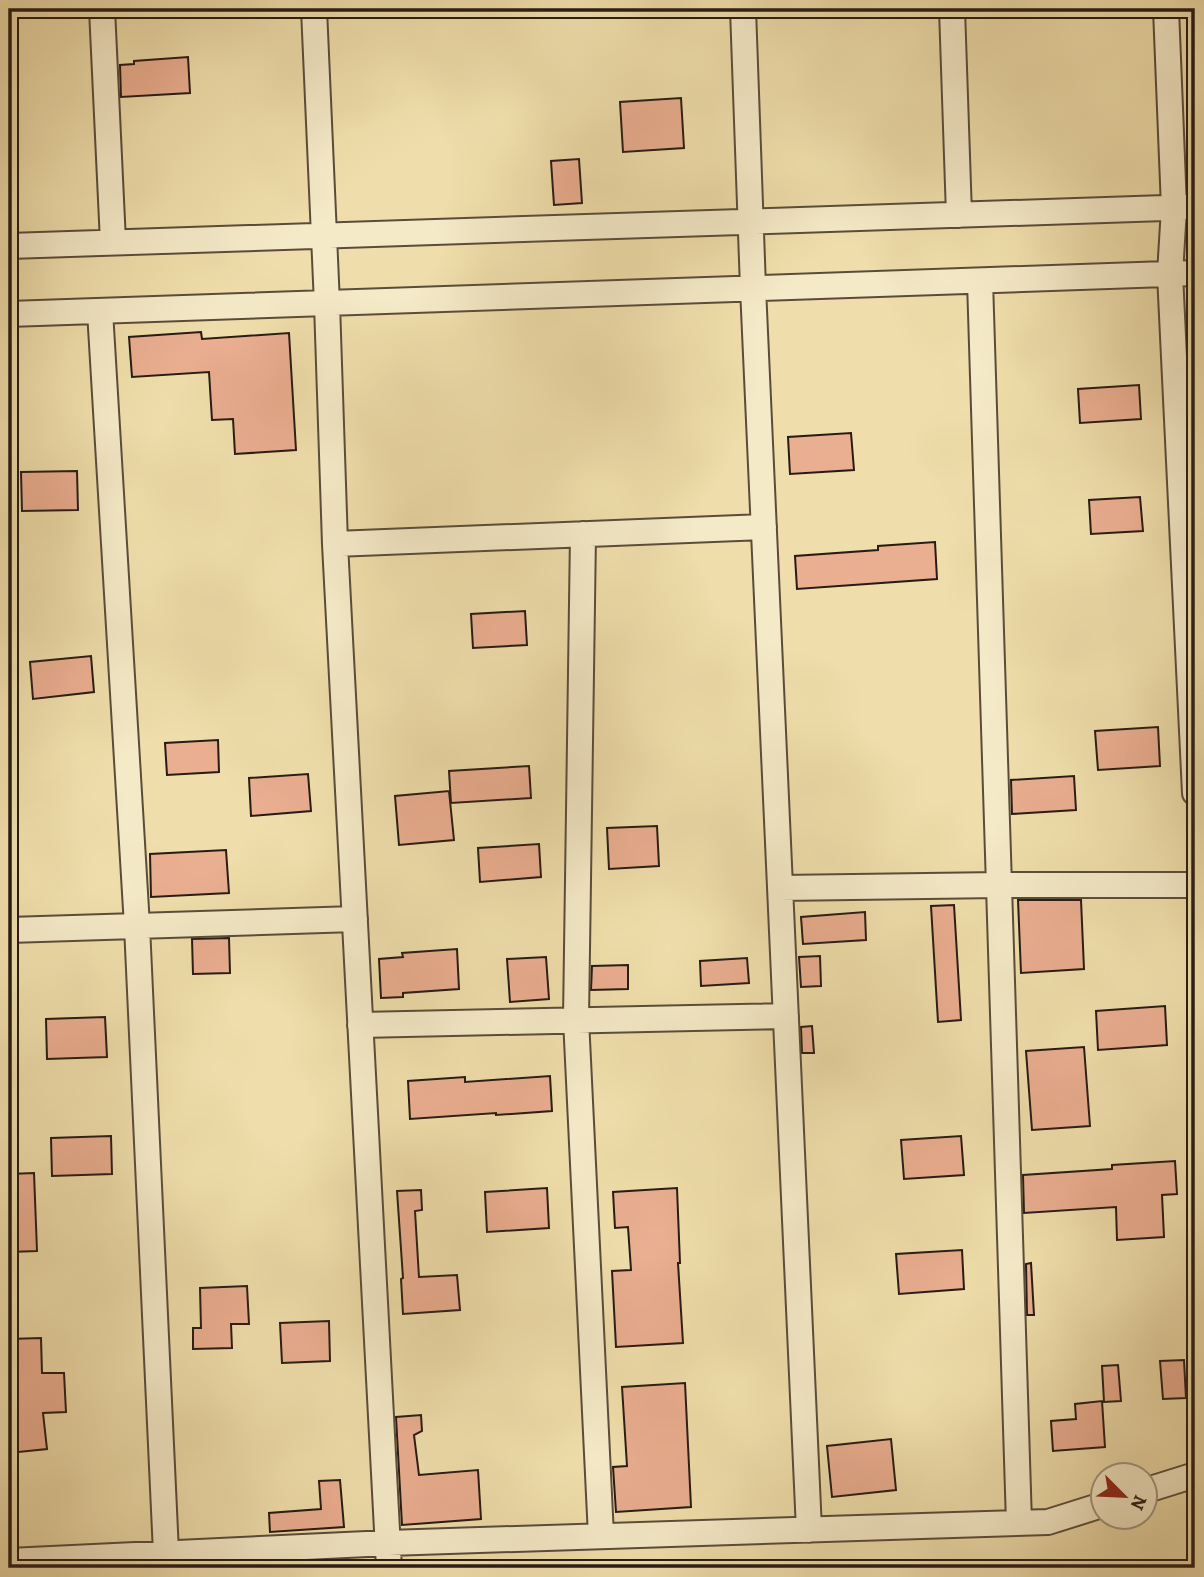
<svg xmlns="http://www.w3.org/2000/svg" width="1204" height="1577" font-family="Alegreya,serif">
<rect width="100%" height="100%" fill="#efdeab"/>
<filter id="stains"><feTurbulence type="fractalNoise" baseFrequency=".00286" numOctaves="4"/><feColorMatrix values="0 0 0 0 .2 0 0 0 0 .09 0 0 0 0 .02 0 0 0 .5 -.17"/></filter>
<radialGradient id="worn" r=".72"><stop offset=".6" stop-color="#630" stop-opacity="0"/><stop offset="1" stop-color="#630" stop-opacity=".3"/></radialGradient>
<path fill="#eaae90" stroke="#281b15" stroke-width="2" d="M 188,57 L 190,93 L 121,97 L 120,65 L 134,64 L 134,61 Z
M 681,98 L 684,148 L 623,152 L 620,102 Z
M 579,159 L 582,203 L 554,205 L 551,161 Z
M 201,332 L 202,339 L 289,333 L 296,450 L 235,454 L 233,419 L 212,420 L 209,372 L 132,377 L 129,337 Z
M 1139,385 L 1141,419 L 1080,423 L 1078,389 Z
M 851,433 L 854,470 L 790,474 L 788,437 Z
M 77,471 L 78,510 L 22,511 L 21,472 Z
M 1140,497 L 1143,531 L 1091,534 L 1089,500 Z
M 935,542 L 937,579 L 797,589 L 795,556 L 878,550 L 878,546 Z
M 525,611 L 527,645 L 473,648 L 471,614 Z
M 91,656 L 94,692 L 33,699 L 30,662 Z
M 1158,727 L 1160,766 L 1098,770 L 1095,731 Z
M 218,740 L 219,772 L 167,775 L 165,743 Z
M 529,766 L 531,798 L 451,803 L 449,771 Z
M 308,774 L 311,811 L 251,816 L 249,778 Z
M 1074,776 L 1076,810 L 1012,814 L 1011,780 Z
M 449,791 L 454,840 L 399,845 L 395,796 Z
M 657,826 L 659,866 L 609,869 L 607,828 Z
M 539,844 L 541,877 L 480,882 L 478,848 Z
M 226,850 L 229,893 L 151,897 L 150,854 Z
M 1018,900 L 1081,900 L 1084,969 L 1021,973 Z
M 954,905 L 961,1020 L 938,1022 L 931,906 Z
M 865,912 L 866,940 L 803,944 L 801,917 Z
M 229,938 L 230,973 L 193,974 L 192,939 Z
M 457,949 L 459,989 L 403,993 L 403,997 L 381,998 L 379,959 L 403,957 L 402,953 Z
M 820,956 L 821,986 L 801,987 L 799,957 Z
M 546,957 L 549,999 L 510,1002 L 507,959 Z
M 747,958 L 749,983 L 701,986 L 700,961 Z
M 628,965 L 628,989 L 591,990 L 592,966 Z
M 1165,1006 L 1167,1045 L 1098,1050 L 1096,1011 Z
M 105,1017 L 107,1057 L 47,1059 L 46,1019 Z
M 812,1026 L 814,1053 L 802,1053 L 801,1027 Z
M 1084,1047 L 1090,1126 L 1032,1130 L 1026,1051 Z
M 550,1076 L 552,1111 L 496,1115 L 496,1113 L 410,1119 L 408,1081 L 465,1077 L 465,1082 Z
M 111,1136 L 112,1174 L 52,1176 L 51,1138 Z
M 961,1136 L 964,1175 L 904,1179 L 901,1140 Z
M 1175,1161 L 1177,1194 L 1162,1195 L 1164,1237 L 1117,1240 L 1116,1207 L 1024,1213 L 1023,1175 L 1112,1169 L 1112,1165 Z
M 34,1173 L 37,1251 L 9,1252 L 9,1174 Z
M 547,1188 L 549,1228 L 487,1232 L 485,1192 Z
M 677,1188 L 680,1263 L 678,1263 L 683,1343 L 616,1347 L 612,1271 L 631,1270 L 628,1227 L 615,1228 L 613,1192 Z
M 421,1190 L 422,1210 L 415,1211 L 419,1277 L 457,1275 L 460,1310 L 403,1314 L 401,1279 L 403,1278 L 397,1191 Z
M 962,1250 L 964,1289 L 899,1294 L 896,1254 Z
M 1031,1263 L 1034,1315 L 1027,1315 L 1026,1264 Z
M 247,1286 L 249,1324 L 231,1324 L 232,1348 L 193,1349 L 193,1328 L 201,1328 L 200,1288 Z
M 329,1321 L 330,1361 L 282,1363 L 280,1323 Z
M 41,1338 L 42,1373 L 64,1373 L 66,1412 L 43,1413 L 47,1449 L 9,1453 L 9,1339 Z
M 1184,1360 L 1186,1398 L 1163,1399 L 1160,1361 Z
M 1118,1365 L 1121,1401 L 1104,1402 L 1102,1366 Z
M 685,1383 L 691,1507 L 616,1512 L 613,1467 L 627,1466 L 622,1387 Z
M 1102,1401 L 1105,1447 L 1053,1451 L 1051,1421 L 1076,1419 L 1075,1404 Z
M 421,1415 L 422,1431 L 414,1435 L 419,1475 L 478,1470 L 481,1519 L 402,1525 L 396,1417 Z
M 891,1439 L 896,1490 L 832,1497 L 827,1446 Z
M 340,1480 L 344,1527 L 270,1532 L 269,1513 L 321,1509 L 319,1481 Z"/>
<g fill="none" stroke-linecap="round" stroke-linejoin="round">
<defs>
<path id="minor" d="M 102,9 L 113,242
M 314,9 L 327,304 L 335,544 L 389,1568
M 743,9 L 753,288 L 809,1530
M 952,9 L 959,215
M 1166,9 L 1174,208 L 1170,274 L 1195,793
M 9,246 L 1195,207
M 980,281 L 1019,1523
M 100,311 L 137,926 L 166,1553
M 9,314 L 1195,273
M 583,534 L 576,1019 L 601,1536
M 335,544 L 764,527
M 780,888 L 999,885 L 1195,885
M 9,930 L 355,919
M 360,1025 L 786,1016
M 1144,1491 L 1195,1475
M 9,1561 L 388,1543 L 1048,1522 L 1102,1505"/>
</defs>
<use href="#minor" stroke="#5a4c3a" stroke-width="28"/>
<use href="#minor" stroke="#f5eac8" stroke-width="24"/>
</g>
<rect width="1204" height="1577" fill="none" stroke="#efdeab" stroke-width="35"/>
<rect x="10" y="10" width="1183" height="1556" fill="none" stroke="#281b15" stroke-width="3.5"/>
<rect x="18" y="18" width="1169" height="1542" fill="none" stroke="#281b15" stroke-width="2"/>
<g transform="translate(1124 1496) rotate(114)"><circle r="33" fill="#f5eac8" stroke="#a39780" stroke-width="2"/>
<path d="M0-5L12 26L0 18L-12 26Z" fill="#8f2418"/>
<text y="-10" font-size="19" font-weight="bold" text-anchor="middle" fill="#281b15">N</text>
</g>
<rect width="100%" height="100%" filter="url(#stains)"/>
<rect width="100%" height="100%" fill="url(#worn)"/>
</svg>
